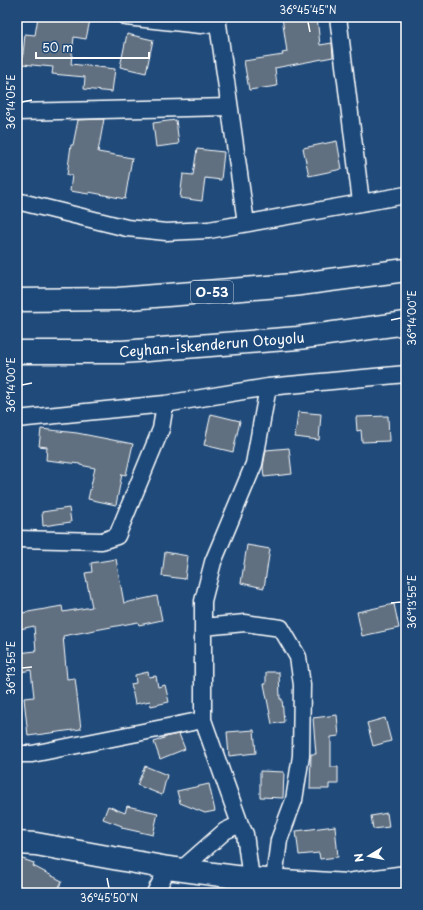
<svg xmlns="http://www.w3.org/2000/svg" width="423" height="910" font-family="'Playpen Sans',sans-serif">
<rect width="100%" height="100%" fill="#1f4a7a"/>
<filter id="ink" filterUnits="userSpaceOnUse"><feTurbulence type="fractalNoise" baseFrequency=".025" numOctaves="2"/><feDisplacementMap in="SourceGraphic" scale="8" xChannelSelector="R" yChannelSelector="G"/><feConvolveMatrix kernelMatrix="1 2 1 2 8 2 1 2 1" color-interpolation-filters="sRGB"/></filter>
<g filter="url(#ink)">
<path fill="#606f80" stroke="#fff" d="M 38,17 L 71,17 L 90,20 L 86,39 L 74,37 L 71,64 L 115,69 L 112,92 L 84,89 L 85,77 L 52,74 L 53,67 L 22,64 L 25,34 L 35,35 Z
M 282,17 L 317,17 L 320,45 L 332,43 L 333,57 L 275,68 L 277,86 L 249,90 L 244,61 L 283,55 L 282,53 L 287,52 Z
M 127,34 L 153,40 L 146,73 L 120,67 Z
M 104,119 L 98,152 L 132,158 L 125,199 L 89,192 L 89,194 L 70,191 L 72,175 L 67,175 L 71,145 L 73,145 L 78,120 Z
M 176,120 L 179,144 L 156,147 L 153,123 Z
M 337,141 L 342,169 L 309,176 L 303,148 Z
M 197,149 L 224,152 L 221,180 L 205,178 L 202,201 L 180,198 L 183,174 L 193,175 Z
M 298,412 L 321,414 L 319,440 L 295,437 Z
M 211,414 L 240,421 L 233,452 L 204,445 Z
M 388,416 L 389,441 L 362,442 L 361,430 L 357,431 L 356,417 Z
M 41,429 L 77,433 L 133,444 L 126,475 L 122,474 L 116,505 L 88,499 L 95,468 L 80,465 L 80,464 L 46,460 L 47,447 L 39,446 Z
M 289,448 L 292,474 L 264,477 L 263,467 L 266,450 Z
M 69,508 L 71,522 L 43,526 L 42,512 Z
M 247,545 L 270,549 L 264,588 L 241,583 Z
M 165,552 L 188,556 L 185,579 L 162,576 Z
M 116,559 L 124,603 L 157,596 L 162,620 L 139,625 L 138,622 L 63,636 L 67,679 L 75,678 L 81,729 L 28,736 L 24,698 L 34,697 L 31,670 L 21,672 L 18,653 L 36,651 L 34,626 L 20,629 L 17,614 L 62,606 L 63,612 L 92,607 L 85,573 L 92,572 L 91,563 Z
M 394,604 L 399,628 L 362,636 L 357,612 Z
M 148,672 L 149,677 L 156,676 L 158,687 L 165,685 L 169,702 L 151,706 L 150,701 L 135,704 L 131,684 L 136,683 L 135,675 Z
M 266,672 L 279,672 L 280,699 L 282,699 L 284,722 L 272,724 L 264,684 L 266,684 Z
M 337,715 L 339,736 L 331,737 L 331,767 L 338,767 L 338,784 L 329,784 L 329,789 L 310,789 L 311,754 L 316,754 L 313,718 Z
M 385,718 L 391,741 L 373,746 L 367,723 Z
M 254,730 L 256,753 L 229,756 L 227,732 Z
M 179,734 L 185,749 L 160,759 L 154,742 L 169,736 Z
M 145,766 L 167,775 L 162,795 L 137,785 Z
M 260,771 L 284,772 L 283,798 L 260,797 Z
M 209,784 L 215,811 L 205,813 L 180,803 L 177,791 Z
M 108,806 L 125,813 L 127,806 L 158,813 L 153,835 L 122,828 L 122,826 L 103,819 Z
M 387,813 L 389,827 L 373,829 L 371,816 Z
M 335,826 L 338,857 L 320,859 L 319,853 L 299,855 L 296,831 Z
M 17,857 L 34,863 L 33,866 L 62,881 L 56,893 L 17,893 Z"/>
<g fill="none" stroke-linecap="round" stroke-linejoin="round">
<defs>
<path id="street" d="M 126,17 L 201,25 L 218,22
M 217,17 L 246,223
M 338,17 L 361,202
M 17,112 L 229,107
M 17,201 L 127,228 L 166,232 L 209,230 L 406,195
M 17,419 L 165,404 L 268,387 L 406,374
M 17,539 L 102,541 L 117,536 L 161,429 L 165,404
M 203,627 L 245,623 L 281,628 L 298,657 L 302,685 L 301,756 L 294,800 L 279,840 L 274,879
M 17,754 L 32,754 L 203,720
M 182,869 L 225,831 L 240,824
M 251,879 L 245,834 L 240,824 L 203,720 L 203,601 L 213,562 L 254,464 L 268,387
M 155,893 L 168,868"/>
<path id="secondary" d="M 17,843 L 36,844 L 168,868 L 251,879 L 347,885 L 406,877"/>
<g id="highway">
<path d="M 17,300 L 118,299 L 292,285 L 406,270"/>
<path id="s1" d="M 17,352 L 122,352 L 298,338 L 406,323"/>
</g>
</defs>
<use href="#street" stroke="#fff" stroke-width="19"/>
<use href="#secondary" stroke="#fff" stroke-width="25"/>
<use href="#highway" stroke="#fff" stroke-width="25"/>
<use href="#street" stroke="#1f4a7a" stroke-width="16"/>
<use href="#secondary" stroke="#1f4a7a" stroke-width="22"/>
<use href="#highway" stroke="#1f4a7a" stroke-width="22"/>
</g>
</g>
<path fill="none" stroke="#fff" stroke-width="1.5" d="M 308,22 L 310,32M 22,102 L 32,100M 391,320 L 401,318M 22,385 L 32,383M 391,603 L 401,602M 22,668 L 32,667M 107,878 L 109,888"/>
<g text-anchor="middle" stroke-width="3.5" stroke-linejoin="round" paint-order="stroke">
<rect fill="#1f4a7a" stroke="#bcc9d7" stroke-width="1" x="191" y="281" width="42" height="22" rx="3"/>
<g font-size="13" font-weight="bold" fill="#fff">
<text x="212" y="297">O-53</text>
</g>
<g font-size="14" fill="#fff" stroke="#1f4a7a">
<text dy="5" stroke="none"><textPath href="#s1" startOffset="195">Ceyhan-İskenderun Otoyolu</textPath></text>
</g>
</g>
<rect width="423" height="910" fill="none" stroke="#1f4a7a" stroke-width="44"/>
<g transform="translate(369 856) rotate(260)" stroke="#1f4a7a" stroke-width="3" paint-order="stroke">
<path d="M0-3L7 15L0 10L-7 15Z" fill="#ffffff"/>
<text y="-6" font-size="11" font-weight="bold" text-anchor="middle" fill="#ffffff">N</text>
</g>
<path d="M36 52v6h113v-6" fill="none" stroke="#ffffff" stroke-width="2"/>
<text x="42" y="52" font-size="12" fill="#ffffff" stroke="#1f4a7a" stroke-width="3" paint-order="stroke">50 m</text>
<rect x="22" y="22" width="379" height="866" fill="none" stroke="#fff" stroke-width="1.5"/>
<g font-size="10" text-anchor="middle" fill="#fff">
<text x="308" y="14">36°45'45"N</text>
<text transform="translate(11 102) rotate(-90)" y="4">36°14'05"E</text>
<text transform="translate(412 318) rotate(-90)" y="4">36°14'00"E</text>
<text transform="translate(11 385) rotate(-90)" y="4">36°14'00"E</text>
<text transform="translate(412 602) rotate(-90)" y="4">36°13'55"E</text>
<text transform="translate(11 668) rotate(-90)" y="4">36°13'55"E</text>
<text x="109" y="902">36°45'50"N</text>
</g>
</svg>
